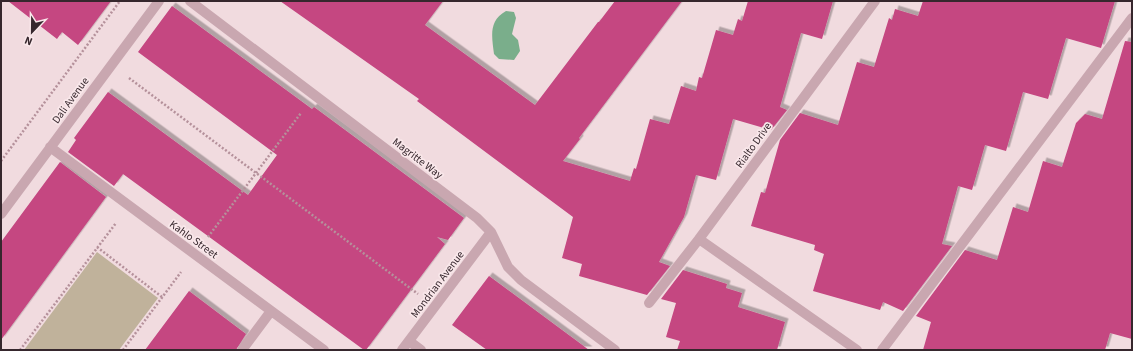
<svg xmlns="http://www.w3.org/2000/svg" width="1133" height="351" font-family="'Source Sans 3',sans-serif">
<defs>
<filter id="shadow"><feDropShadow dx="3.5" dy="-3.5" stdDeviation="0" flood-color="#0004"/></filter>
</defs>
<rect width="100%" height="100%" fill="#f1dbdf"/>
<path fill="#c0b29b" d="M 97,252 L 158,298 L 119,350 L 24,350 Z"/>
<path fill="#7aae8b" d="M 506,11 L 514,12 L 516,18 L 512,34 L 518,40 L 520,51 L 514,60 L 499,59 L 494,54 C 492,37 488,21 506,11 Z"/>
<path fill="#c54681" filter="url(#shadow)" d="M 8,1 L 111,1 L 78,45 L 62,32 L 57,39 Z
M 280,1 L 443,1 L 425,25 L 535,105 L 598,22 L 599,22 L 615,1 L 682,1 L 579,138 L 580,139 L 563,161 L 630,181 L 634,168 L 636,169 L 650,119 L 669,124 L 681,86 L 696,91 L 699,77 L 702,78 L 716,30 L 733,35 L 738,19 L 742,21 L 748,1 L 833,1 L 822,39 L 801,33 L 780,107 L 787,110 L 771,130 L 733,119 L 716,180 L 696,175 L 684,217 L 659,262 L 670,266 L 647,295 L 579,276 L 582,264 L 562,258 L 573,217 L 417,101 L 419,99 Z
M 923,1 L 1115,1 L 1101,48 L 1066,38 L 1048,99 L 1023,92 L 1006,151 L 985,145 L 972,190 L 958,186 L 942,244 L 952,246 L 903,311 L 883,302 L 880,310 L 813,291 L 824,254 L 814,250 L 815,245 L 751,226 L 761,192 L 765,193 L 780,140 L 800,113 L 838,125 L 857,62 L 874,67 L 889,18 L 892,20 L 895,9 L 918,16 Z
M 172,6 L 312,109 L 314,107 L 464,218 L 448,240 L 437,237 L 445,244 L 366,350 L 364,350 L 123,174 L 114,186 L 68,152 L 76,140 L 74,138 L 108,92 L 248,195 L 277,155 L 138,52 Z
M 1125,41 L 1132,42 L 1132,339 L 1110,333 L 1105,350 L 923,350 L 931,322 L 916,316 L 965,250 L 997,260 L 1013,207 L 1028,212 L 1043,161 L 1062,167 L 1076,123 L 1085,114 L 1102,119 Z
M 60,162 L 106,197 L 1,340 L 1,242 Z
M 683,270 L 727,284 L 726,288 L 742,293 L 738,307 L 785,322 L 777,350 L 677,350 L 680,341 L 666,337 L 676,303 L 661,299 Z
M 489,276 L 589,350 L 487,350 L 452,325 Z
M 189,291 L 246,334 L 236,350 L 145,350 Z"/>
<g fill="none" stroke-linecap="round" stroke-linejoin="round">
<path stroke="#b5919b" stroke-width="2.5" stroke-dasharray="2 2" stroke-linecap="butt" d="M 129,78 L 418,294
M 1,161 L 120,1
M 208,237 L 301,113
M 97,247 L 162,297
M 20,350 L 116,223
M 123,350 L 181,272"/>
<path stroke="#c9a7b0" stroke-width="10" d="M 699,239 L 857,350
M 649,303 L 699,239 L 875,1
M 882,350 L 1132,18"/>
<path stroke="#c9a7b0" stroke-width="10" d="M 190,1 L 477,218 L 491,232 L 508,267 L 521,280 L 615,350
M 50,147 L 324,350
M 1,214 L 159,1
M 409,341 L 421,350
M 242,350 L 271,311
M 402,350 L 491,232"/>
</g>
<g text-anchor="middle" stroke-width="3.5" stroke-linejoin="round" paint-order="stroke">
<g font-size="11" fill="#36272d" stroke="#f9e7ea">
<text transform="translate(70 100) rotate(-54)" y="4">Dali Avenue</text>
<text transform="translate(753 145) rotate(-54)" y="4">Rialto Drive</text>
<text transform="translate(418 158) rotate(37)" y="4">Magritte Way</text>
<text transform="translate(194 239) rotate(36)" y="4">Kahlo Street</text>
<text transform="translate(437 284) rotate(-53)" y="4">Mondrian Avenue</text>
</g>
</g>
<rect width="1133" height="351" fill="none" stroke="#36272d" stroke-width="4"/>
<g transform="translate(32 32) rotate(202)" stroke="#f9e7ea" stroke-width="3" paint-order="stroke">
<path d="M0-3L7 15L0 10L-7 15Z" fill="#36272d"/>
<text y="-6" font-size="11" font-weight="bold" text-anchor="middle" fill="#36272d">N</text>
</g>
</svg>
